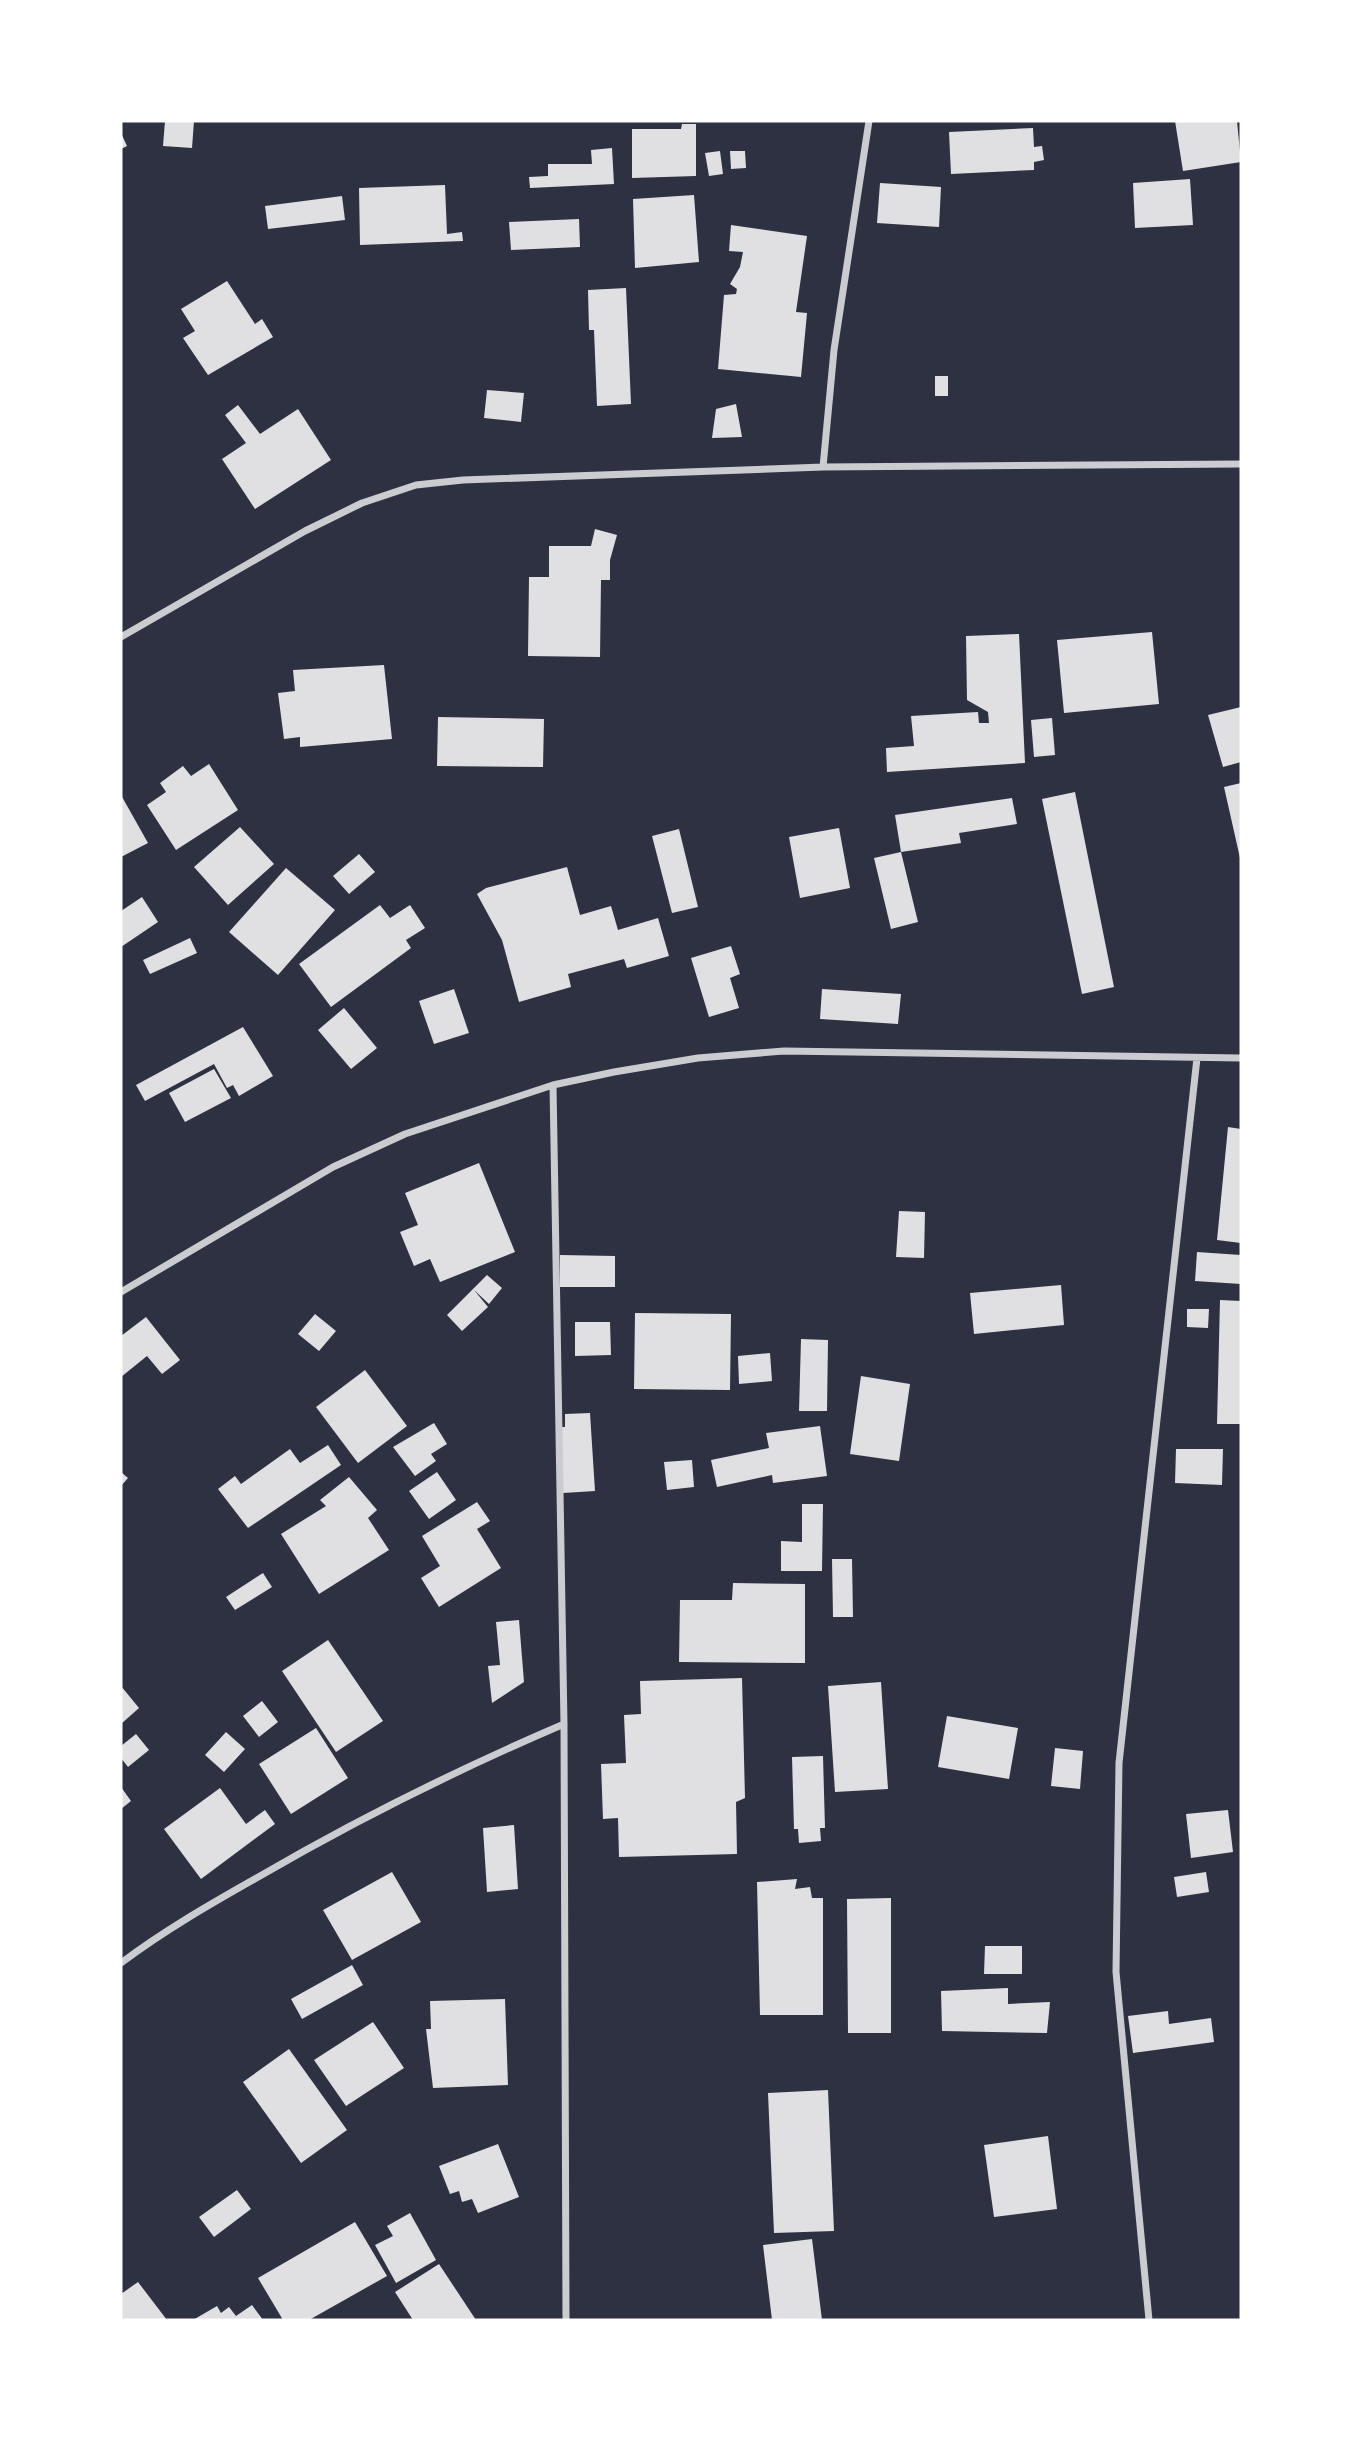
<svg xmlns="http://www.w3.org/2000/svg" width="1362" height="2441" font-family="Quicksand,sans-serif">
<rect width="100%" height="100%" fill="#2d3142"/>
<path fill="#e0e0e3" d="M 165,121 L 194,121 L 192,148 L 163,146 Z
M 1175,121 L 1237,121 L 1241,162 L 1183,171 Z
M 682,124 L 696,124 L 696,176 L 632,178 L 632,129 L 681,129 Z
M 1033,128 L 1034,147 L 1042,146 L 1044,160 L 1034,162 L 1034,170 L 951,174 L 949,132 Z
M 121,133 L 127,146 L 121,149 Z
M 612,148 L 614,184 L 530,188 L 529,177 L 548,176 L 548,164 L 592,164 L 591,150 Z
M 720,151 L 723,174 L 709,176 L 705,153 Z
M 730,151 L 745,151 L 746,168 L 731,169 Z
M 1190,179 L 1193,225 L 1135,228 L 1133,183 Z
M 880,183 L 941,187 L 939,227 L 877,223 Z
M 445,185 L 447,234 L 462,232 L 463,241 L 360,245 L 359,188 Z
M 694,195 L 699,262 L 635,268 L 633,199 Z
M 342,196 L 345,220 L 268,229 L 265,206 Z
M 579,219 L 580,247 L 511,250 L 509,222 Z
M 731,225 L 807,236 L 796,312 L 807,313 L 801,377 L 718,369 L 724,295 L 736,294 L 737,289 L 730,284 L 740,267 L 743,252 L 729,251 Z
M 227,281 L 255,324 L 262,319 L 273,337 L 208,375 L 183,338 L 195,331 L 181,309 Z
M 626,288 L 631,404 L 597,406 L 594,330 L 589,330 L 588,290 Z
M 935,376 L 948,376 L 948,396 L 935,396 Z
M 487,390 L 524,393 L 521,422 L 484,418 Z
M 736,404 L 742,437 L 712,438 L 716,409 Z
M 238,405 L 260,434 L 298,409 L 331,460 L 255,509 L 222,459 L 246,443 L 225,415 Z
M 595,529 L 617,535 L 610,560 L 610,580 L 601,580 L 600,657 L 528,656 L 529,577 L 549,577 L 549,546 L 591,546 Z
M 1152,632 L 1159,704 L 1064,713 L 1057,640 Z
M 1019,634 L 1025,763 L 887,772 L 886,748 L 914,746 L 911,716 L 978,712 L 979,723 L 989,723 L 988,712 L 967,700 L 966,636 Z
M 384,665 L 392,739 L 300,747 L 300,737 L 284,739 L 278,693 L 295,691 L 293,670 Z
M 1241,707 L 1241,762 L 1223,767 L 1208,715 Z
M 438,717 L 544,719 L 543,767 L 437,766 Z
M 1052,718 L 1055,755 L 1034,757 L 1031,720 Z
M 209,764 L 238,810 L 176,850 L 147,805 L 166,792 L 160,783 L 183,766 L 191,776 Z
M 1241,783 L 1241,858 L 1240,858 L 1224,787 Z
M 1075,792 L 1114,987 L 1082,994 L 1042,799 Z
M 121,795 L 148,843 L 121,857 Z
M 1012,798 L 1017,824 L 959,833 L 961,843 L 901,852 L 895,815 Z
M 240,827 L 274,864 L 228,905 L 194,867 Z
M 839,828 L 850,888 L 800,898 L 789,837 Z
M 679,829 L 698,907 L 672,913 L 652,836 Z
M 901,852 L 918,922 L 891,929 L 874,858 Z
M 359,854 L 375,872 L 349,894 L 333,876 Z
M 567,867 L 580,915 L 611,906 L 618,930 L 658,918 L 669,956 L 627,968 L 624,959 L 568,974 L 571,987 L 519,1002 L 502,940 L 477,894 L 486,888 Z
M 286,868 L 335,910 L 278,975 L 229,932 Z
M 142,897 L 158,922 L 121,947 L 121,911 Z
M 380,905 L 390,918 L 410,905 L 425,928 L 406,940 L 411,948 L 331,1007 L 299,964 Z
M 190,938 L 197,953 L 150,974 L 143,960 Z
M 731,946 L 740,974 L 730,978 L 739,1008 L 709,1017 L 691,958 Z
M 454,989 L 469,1033 L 434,1044 L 419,1001 Z
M 822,989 L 901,994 L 898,1024 L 820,1019 Z
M 344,1008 L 377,1048 L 351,1069 L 318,1030 Z
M 243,1027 L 273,1076 L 239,1096 L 233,1085 L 227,1088 L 214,1064 L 145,1101 L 136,1085 Z
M 214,1069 L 231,1098 L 185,1122 L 169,1093 Z
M 1228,1127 L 1241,1129 L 1241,1243 L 1217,1240 Z
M 479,1163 L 515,1252 L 440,1282 L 430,1259 L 414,1266 L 400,1232 L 418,1225 L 405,1193 Z
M 899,1211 L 925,1212 L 924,1258 L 896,1257 Z
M 1197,1252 L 1241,1255 L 1241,1284 L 1195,1281 Z
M 560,1255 L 615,1256 L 615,1287 L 560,1287 Z
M 487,1275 L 502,1288 L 489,1304 L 474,1290 L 488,1307 L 462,1331 L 447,1315 Z
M 1061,1285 L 1064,1325 L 974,1334 L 970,1293 Z
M 1220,1300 L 1241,1301 L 1241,1424 L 1217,1424 Z
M 1187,1309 L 1209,1309 L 1208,1328 L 1187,1327 Z
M 635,1313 L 731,1314 L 730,1390 L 634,1389 Z
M 315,1314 L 336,1331 L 319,1351 L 298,1334 Z
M 146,1317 L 180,1360 L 162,1374 L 147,1356 L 121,1377 L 121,1336 Z
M 575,1322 L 610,1322 L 611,1355 L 575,1356 Z
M 801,1339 L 828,1340 L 827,1411 L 799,1411 Z
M 770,1353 L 772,1381 L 739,1384 L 738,1356 Z
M 365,1370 L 407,1426 L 358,1463 L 316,1407 Z
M 861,1376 L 910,1384 L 899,1461 L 850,1454 Z
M 590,1413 L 595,1491 L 563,1493 L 561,1427 L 565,1427 L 565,1414 Z
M 434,1423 L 447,1444 L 431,1454 L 436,1461 L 415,1476 L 393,1447 Z
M 820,1426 L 827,1476 L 773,1483 L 772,1475 L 717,1487 L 711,1460 L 769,1448 L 766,1433 Z
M 328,1445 L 341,1465 L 248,1528 L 218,1489 L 235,1476 L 241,1484 L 290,1449 L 300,1463 Z
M 1176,1449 L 1223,1449 L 1222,1485 L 1175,1483 Z
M 692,1460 L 694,1487 L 667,1490 L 664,1462 Z
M 121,1472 L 128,1478 L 121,1486 Z
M 437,1472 L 456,1500 L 429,1519 L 409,1491 Z
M 349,1477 L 377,1510 L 368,1518 L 389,1550 L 319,1594 L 281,1534 L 326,1506 L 320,1500 Z
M 477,1502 L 490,1521 L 477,1529 L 501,1568 L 439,1607 L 421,1578 L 440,1566 L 422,1536 Z
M 802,1504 L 823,1504 L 822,1571 L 781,1571 L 781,1541 L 802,1542 Z
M 832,1559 L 852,1559 L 853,1617 L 833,1617 Z
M 263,1573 L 272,1587 L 235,1610 L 226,1597 Z
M 733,1583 L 805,1584 L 805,1663 L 679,1662 L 680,1600 L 732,1600 Z
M 519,1620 L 524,1682 L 492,1703 L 488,1666 L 500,1665 L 496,1622 Z
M 328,1640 L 383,1721 L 336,1752 L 282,1671 Z
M 742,1678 L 745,1798 L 736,1802 L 737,1854 L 619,1857 L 618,1818 L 603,1819 L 601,1764 L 626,1763 L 624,1715 L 641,1714 L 640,1681 Z
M 881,1682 L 888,1789 L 835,1792 L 828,1686 Z
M 121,1686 L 139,1708 L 121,1724 Z
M 262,1701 L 278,1722 L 259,1737 L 243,1716 Z
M 947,1716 L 1018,1728 L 1009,1779 L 938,1767 Z
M 316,1728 L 348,1778 L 291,1814 L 259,1764 Z
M 226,1732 L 245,1749 L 224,1772 L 205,1755 Z
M 136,1734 L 149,1750 L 128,1767 L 121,1758 L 121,1746 Z
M 1055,1748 L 1083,1751 L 1080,1789 L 1051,1786 Z
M 823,1756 L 825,1828 L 820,1828 L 821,1841 L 799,1843 L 798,1829 L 794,1829 L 792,1757 Z
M 121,1787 L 131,1801 L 121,1809 Z
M 220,1788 L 246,1824 L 265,1810 L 275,1824 L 201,1879 L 164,1829 Z
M 1228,1810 L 1233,1852 L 1191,1858 L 1186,1814 Z
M 514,1825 L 518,1889 L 487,1892 L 483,1828 Z
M 392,1872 L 421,1922 L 352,1960 L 323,1910 Z
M 1206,1872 L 1209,1892 L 1177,1897 L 1174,1877 Z
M 797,1879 L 795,1889 L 810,1887 L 812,1898 L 823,1898 L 823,2015 L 760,2015 L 757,1882 Z
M 891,1898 L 891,2033 L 848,2033 L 847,1899 Z
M 985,1946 L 1022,1946 L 1022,1974 L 984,1974 Z
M 352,1965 L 363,1985 L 302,2019 L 291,1999 Z
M 1008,1988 L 1008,2004 L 1050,2002 L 1047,2033 L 942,2031 L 941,1991 Z
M 505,1999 L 508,2085 L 433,2088 L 426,2029 L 431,2029 L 430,2001 Z
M 1168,2011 L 1169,2024 L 1211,2018 L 1214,2042 L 1133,2053 L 1128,2016 Z
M 373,2022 L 404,2068 L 346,2106 L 314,2060 Z
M 289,2049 L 347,2130 L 301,2163 L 243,2082 Z
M 828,2090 L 834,2231 L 774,2233 L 768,2093 Z
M 1048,2136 L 1057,2209 L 994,2217 L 984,2145 Z
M 498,2144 L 519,2197 L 478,2213 L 472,2199 L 462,2202 L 459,2191 L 450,2194 L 439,2166 Z
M 237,2190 L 251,2209 L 214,2237 L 199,2217 Z
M 410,2213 L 436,2260 L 396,2283 L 375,2245 L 393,2236 L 387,2226 Z
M 355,2222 L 387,2276 L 309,2320 L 283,2320 L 258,2278 Z
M 812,2239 L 822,2320 L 772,2320 L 763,2245 Z
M 439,2264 L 476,2320 L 413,2320 L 395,2292 Z
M 138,2282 L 167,2320 L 121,2320 L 121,2294 Z
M 252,2305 L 263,2320 L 193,2320 L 217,2306 L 221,2313 L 229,2307 L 236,2316 Z"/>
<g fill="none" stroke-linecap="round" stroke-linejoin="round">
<path stroke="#caccd0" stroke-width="7" d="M 823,467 L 834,350 L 869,121
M 121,637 L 305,531 L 362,503 L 416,485 L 463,480 L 823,467 L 1241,464
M 553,1085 L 564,1724 L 566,2320
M 121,1292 L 333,1167 L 405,1134 L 553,1085 L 614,1072 L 698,1058 L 784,1051 L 1241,1058
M 121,1963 C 165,1930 212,1903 260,1876 C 358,1819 459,1769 564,1724
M 1149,2320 L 1116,1972 L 1119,1763 L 1197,1058"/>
</g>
<rect width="1362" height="2441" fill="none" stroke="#ffffff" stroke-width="245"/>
</svg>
